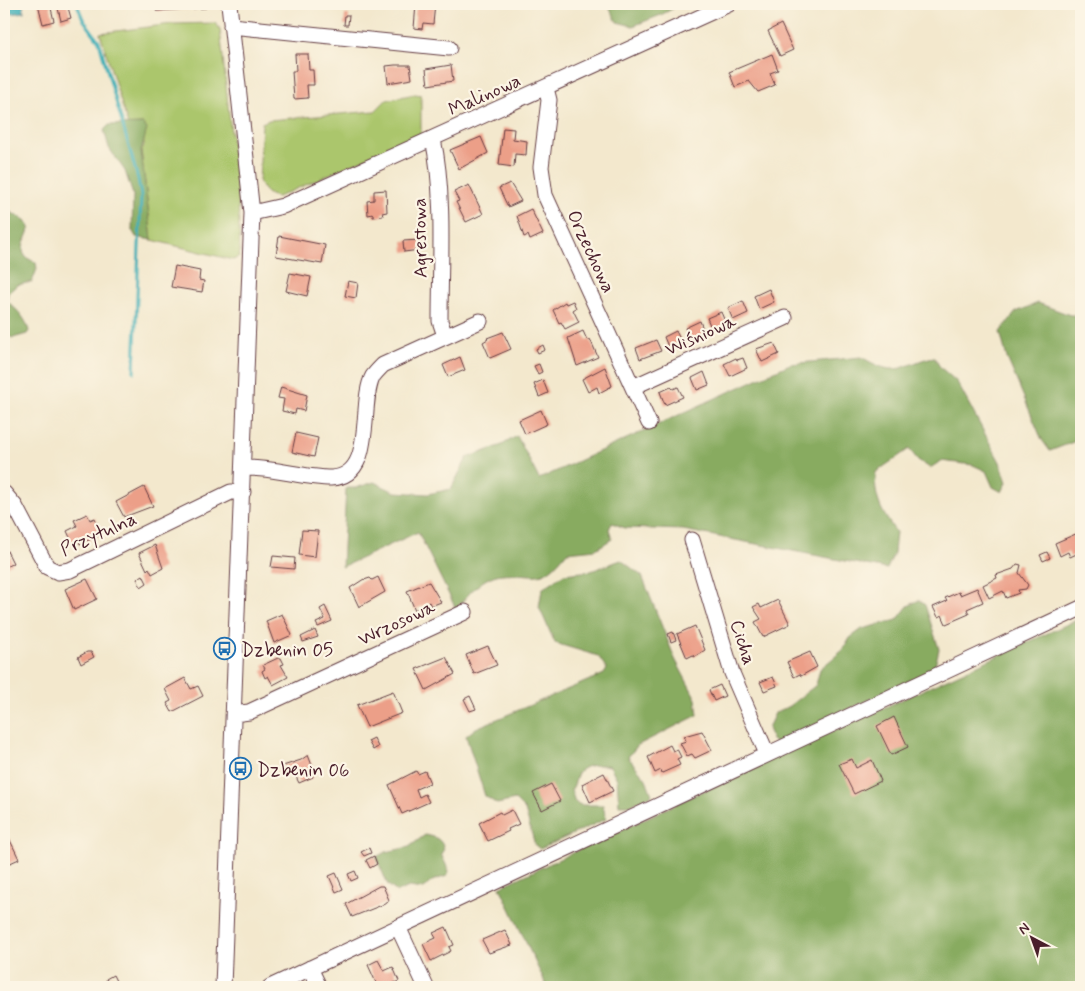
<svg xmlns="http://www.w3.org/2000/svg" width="1085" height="991" font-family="Mynerve,sans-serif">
<rect width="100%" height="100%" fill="#fcf5e5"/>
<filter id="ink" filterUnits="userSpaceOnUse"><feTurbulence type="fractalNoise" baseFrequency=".02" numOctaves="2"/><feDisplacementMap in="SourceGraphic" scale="10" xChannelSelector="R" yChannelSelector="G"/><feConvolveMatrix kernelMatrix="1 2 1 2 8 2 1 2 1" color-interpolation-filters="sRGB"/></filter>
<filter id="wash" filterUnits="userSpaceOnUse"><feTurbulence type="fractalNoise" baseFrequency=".0096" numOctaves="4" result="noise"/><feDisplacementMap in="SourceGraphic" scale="20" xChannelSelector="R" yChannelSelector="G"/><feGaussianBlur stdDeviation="1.12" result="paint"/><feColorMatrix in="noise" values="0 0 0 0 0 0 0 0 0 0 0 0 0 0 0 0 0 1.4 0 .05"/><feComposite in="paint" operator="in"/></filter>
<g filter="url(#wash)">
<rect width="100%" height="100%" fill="#f3e8cd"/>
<path fill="#abc66c" stroke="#7a724c" d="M 215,23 L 220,29 L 238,198 L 240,252 L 239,257 L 233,260 L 152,240 L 141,151 L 144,146 L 143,124 L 128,125 L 100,33 L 172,24 Z
M 415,94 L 421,95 L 421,134 L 278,197 C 267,196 263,190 259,181 L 262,123 L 269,120 L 375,111 L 386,100 Z"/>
<path fill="#88ab60" stroke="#696546" d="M 608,4 L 681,4 L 661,15 L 633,26 L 617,22 Z
M 143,124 L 147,129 L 141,151 L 152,240 L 136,237 L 132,230 L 133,195 L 125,171 L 109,148 L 104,130 L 109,125 Z
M 4,188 L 10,212 L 25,220 L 30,227 C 28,235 19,248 25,256 C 27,259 33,260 36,263 L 37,269 L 32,282 L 17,285 L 8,293 L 7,301 C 17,310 26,318 29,331 L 27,334 L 13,338 L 4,334 Z
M 1038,303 L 1070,315 L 1081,315 L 1081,439 L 1050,451 L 1042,440 L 1007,358 L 1000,332 L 1016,312 Z
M 861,357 C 871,362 883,370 895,369 C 906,368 920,359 934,357 L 940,367 L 957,382 L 1000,462 L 1007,482 L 1002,492 L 993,487 L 986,471 L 973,465 L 941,461 L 930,468 L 918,460 L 909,449 L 876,472 C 873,497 882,513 896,532 L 894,553 L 887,569 L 683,530 L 625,528 L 612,523 L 609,529 L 612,539 L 596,549 L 567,552 C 540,586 538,572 502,574 C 482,576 468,595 456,609 L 418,532 L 342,567 L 346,488 L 355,488 L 374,482 L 395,492 L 428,494 L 451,489 L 467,458 L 502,445 L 517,436 L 539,479 L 790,364 Z
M 621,560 L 642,576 L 675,659 L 696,699 L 698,715 L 638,745 L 628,757 L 646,779 L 652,795 L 631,805 L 619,805 L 617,779 L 610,766 C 599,764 582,764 577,775 C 575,781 575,785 571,790 L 575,802 L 581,805 L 603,805 L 606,819 L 540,849 L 535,845 L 525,810 L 515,800 L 497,804 L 485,796 L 466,736 L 476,728 L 604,674 L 607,669 L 598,656 L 555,643 L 539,607 L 542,589 L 564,574 L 591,571 Z
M 919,600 L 925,605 L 939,649 L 935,666 L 924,674 L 776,743 L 772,740 L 768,728 L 775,713 L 789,706 L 816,685 L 820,669 L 843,650 L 850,638 L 862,629 L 897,620 L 908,606 Z
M 1081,618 L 1081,987 L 542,987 L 546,985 L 500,887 L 765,762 Z
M 425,835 C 435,837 441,838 444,849 L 441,854 L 449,871 L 447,876 L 432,881 L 423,889 L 409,887 L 397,892 L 388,885 L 376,857 L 386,852 L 409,847 Z"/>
<path fill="#3eafb7" stroke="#446771" d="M 4,4 L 23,4 L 24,12 L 4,15 Z"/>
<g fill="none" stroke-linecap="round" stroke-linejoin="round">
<path stroke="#3eafb7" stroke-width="3" d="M 77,4 L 83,19 L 99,41 L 138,179 L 141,196 L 134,372"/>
</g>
<g id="blocks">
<path fill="#ec9f88" d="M 38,4 L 50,4 L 54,21 L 43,24 Z
M 57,4 L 67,4 L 71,18 L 61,21 Z
M 156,4 L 205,4 L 206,8 L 156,11 Z
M 416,4 L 435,4 L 433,24 L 423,23 L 422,29 L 414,28 Z
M 345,15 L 349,15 L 348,25 L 344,25 Z
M 781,24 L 793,50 L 780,56 L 768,31 Z
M 295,54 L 308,54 L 309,70 L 313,70 L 314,85 L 307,85 L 308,98 L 294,99 L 292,71 L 296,71 Z
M 772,54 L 778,70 L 770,73 L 775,85 L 758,92 L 749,81 L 735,87 L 729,72 Z
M 395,65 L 410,65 L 412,79 L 388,83 L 386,66 Z
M 451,65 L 453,81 L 428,85 L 426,69 Z
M 503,128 L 514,129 L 513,139 L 527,141 L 526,155 L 515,154 L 514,167 L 499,165 Z
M 481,137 L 488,153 L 459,169 L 450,150 Z
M 510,183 L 521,201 L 508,207 L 499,188 Z
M 469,185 L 483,214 L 466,222 L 456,202 L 459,201 L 454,192 Z
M 386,190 L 387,212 L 382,213 L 383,216 L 373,217 L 373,214 L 368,215 L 367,201 L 374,200 L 374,191 Z
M 531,209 L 543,234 L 530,240 L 528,235 L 524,237 L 517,216 Z
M 279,236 L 325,245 L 322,264 L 276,256 Z
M 420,240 L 420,250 L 404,252 L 403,241 Z
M 175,266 L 200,271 L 199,280 L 204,281 L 202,292 L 171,287 Z
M 290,273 L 311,277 L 307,296 L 286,291 Z
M 348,281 L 358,283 L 356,298 L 345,296 Z
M 769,289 L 774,302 L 759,309 L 754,296 Z
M 573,301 L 576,308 L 573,310 L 579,322 L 565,329 L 561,322 L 559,323 L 553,310 L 565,302 L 566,304 Z
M 743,301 L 748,313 L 733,320 L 728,308 Z
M 721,312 L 726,324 L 712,330 L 707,318 Z
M 700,321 L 705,334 L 690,340 L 685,328 Z
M 583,331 L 587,340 L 590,339 L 598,357 L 577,366 L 568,338 Z
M 676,331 L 682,343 L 669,349 L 664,337 Z
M 503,332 L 511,349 L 490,358 L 483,342 L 488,339 L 487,338 Z
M 656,340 L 661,351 L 640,359 L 636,348 Z
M 774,343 L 779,354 L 762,362 L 756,349 Z
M 543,345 L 545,350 L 538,353 L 536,349 Z
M 460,357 L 465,370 L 448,377 L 443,365 Z
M 736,358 L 737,360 L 743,358 L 747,368 L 730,376 L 724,364 Z
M 539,364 L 542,372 L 538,374 L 534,366 Z
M 605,367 L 612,386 L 599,393 L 597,387 L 588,392 L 582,379 Z
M 704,372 L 709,385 L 697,390 L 692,378 Z
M 543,380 L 548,393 L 539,397 L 534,384 Z
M 281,387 L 307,395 L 304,411 L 296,409 L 295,414 L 282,411 L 284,399 L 278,398 Z
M 671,387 L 673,389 L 678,387 L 683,397 L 665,405 L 660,392 Z
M 541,410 L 547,424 L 525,434 L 519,420 Z
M 296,433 L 318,438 L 314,457 L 292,452 Z
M 144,487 L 153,506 L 124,517 L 116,502 Z
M 87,514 L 90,520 L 95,518 L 102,534 L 80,544 L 79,541 L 73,544 L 67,531 L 77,526 L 74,520 Z
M 302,530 L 318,531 L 315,557 L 299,555 Z
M 1078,533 L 1081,541 L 1081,552 L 1070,557 L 1068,552 L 1060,556 L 1055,543 Z
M 4,545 L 13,563 L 4,568 Z
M 155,545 L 163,568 L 152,574 L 149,568 L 147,570 L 139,553 Z
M 1047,552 L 1050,558 L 1043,561 L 1040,555 Z
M 273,556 L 295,558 L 294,569 L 271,567 Z
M 1017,564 L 1021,565 L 1019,573 L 1028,585 L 1026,589 L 1018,590 L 1019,593 L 1006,598 L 1003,591 L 989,598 L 983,585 L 997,578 L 996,575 L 1013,569 Z
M 143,575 L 147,583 L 141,587 L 137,579 Z
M 378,577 L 385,592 L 359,607 L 350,588 L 364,579 L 364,580 L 370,578 L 372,580 Z
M 87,579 L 97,599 L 74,610 L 65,589 Z
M 429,582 L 441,602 L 431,606 L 429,602 L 415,610 L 407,591 Z
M 977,588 L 983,602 L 967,609 L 969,614 L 946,624 L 942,615 L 938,617 L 933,607 L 947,601 L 945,598 L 959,592 L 960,595 Z
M 778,600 L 790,624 L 763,637 L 755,622 L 761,619 L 753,607 L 759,604 L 761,608 Z
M 325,606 L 332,621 L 318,627 L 316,623 L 325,619 L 320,609 Z
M 282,614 L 292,635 L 274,643 L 266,621 Z
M 695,626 L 705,650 L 694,657 L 693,655 L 687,658 L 677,634 Z
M 315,630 L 318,637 L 303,642 L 301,637 Z
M 673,632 L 676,640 L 671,642 L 668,634 Z
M 488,646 L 497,665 L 474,674 L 466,655 Z
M 87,652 L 91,652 L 94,657 L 81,664 L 78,657 Z
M 810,652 L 817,667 L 801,676 L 800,674 L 794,677 L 787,662 Z
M 446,657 L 455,674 L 426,690 L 416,669 Z
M 278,658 L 281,658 L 284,664 L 281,665 L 288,677 L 273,685 L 268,676 L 265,678 L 262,671 L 265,669 L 263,665 Z
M 773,677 L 777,686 L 764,691 L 760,682 Z
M 185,678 L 191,689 L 198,686 L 203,696 L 172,712 L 167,703 L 171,701 L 165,689 Z
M 720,685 L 725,696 L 714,701 L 709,690 Z
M 393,691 L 402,713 L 367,727 L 357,705 Z
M 470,696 L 476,709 L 470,711 L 464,699 Z
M 894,717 L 908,747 L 891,755 L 877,726 Z
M 702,731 L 712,750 L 695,758 L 692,754 L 687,756 L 680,743 L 686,741 L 684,736 Z
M 374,738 L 378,747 L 373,750 L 368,741 Z
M 670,745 L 673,751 L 677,749 L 681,757 L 677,759 L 680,765 L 662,773 L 661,770 L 655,773 L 648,757 Z
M 308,755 L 313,768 L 310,769 L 313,777 L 299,783 L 294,773 L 288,776 L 283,766 L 301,760 Z
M 852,759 L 856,768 L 872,760 L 881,781 L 854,794 L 839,764 Z
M 416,771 L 418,774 L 425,771 L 430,783 L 416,789 L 419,797 L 425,794 L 429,802 L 402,814 L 389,785 Z
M 604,773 L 613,791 L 590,802 L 582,784 Z
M 551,784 L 560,801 L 542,810 L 533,793 Z
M 512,810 L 519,824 L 508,829 L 509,831 L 488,841 L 479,823 L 500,812 L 502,815 Z
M 9,838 L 19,859 L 8,864 L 4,856 L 4,840 Z
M 369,848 L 371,853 L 364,856 L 361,852 Z
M 374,856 L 377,864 L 370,868 L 366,860 Z
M 355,871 L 358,878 L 351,881 L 348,874 Z
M 336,873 L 343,889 L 336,892 L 329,876 Z
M 379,886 L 383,886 L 389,900 L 387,903 L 352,917 L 346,904 Z
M 446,927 L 454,945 L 449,947 L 451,951 L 431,961 L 423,944 L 436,938 L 433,933 Z
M 505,930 L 512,945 L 489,953 L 482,940 Z
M 378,960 L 384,971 L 393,967 L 399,981 L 385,987 L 378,987 L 368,965 Z
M 113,975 L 119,987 L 110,987 L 106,979 Z"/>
</g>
</g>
<g filter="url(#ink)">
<use href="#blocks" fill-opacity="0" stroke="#633d43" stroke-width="1"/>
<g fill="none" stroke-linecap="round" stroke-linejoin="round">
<defs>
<path id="minor" d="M 231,26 L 449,48
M 546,88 L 549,100 L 541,167 L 545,195 L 649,423
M 433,139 C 445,194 440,264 440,321 L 445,336
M 252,213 L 283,206 L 729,4
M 633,387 L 785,318
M 244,468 C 274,467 303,478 331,478 C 377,477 358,403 373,376 C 376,372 380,368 383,365 L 480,321
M 4,493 L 15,506 L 47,567 L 58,572 L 70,570 L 231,492 L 243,492
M 692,540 L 732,673 L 767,754
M 234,714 L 249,712 L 465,612
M 398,927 L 426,987
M 310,968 L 319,987
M 223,987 L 252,213 L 229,4
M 270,987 L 1081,608"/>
</defs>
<use href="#minor" stroke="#633d43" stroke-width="17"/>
<use href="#minor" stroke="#fff" stroke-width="15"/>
</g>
</g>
<defs>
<symbol id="bus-ring" viewBox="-11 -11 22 22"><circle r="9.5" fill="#fcf5e5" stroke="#1f6fb2" stroke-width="1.5"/><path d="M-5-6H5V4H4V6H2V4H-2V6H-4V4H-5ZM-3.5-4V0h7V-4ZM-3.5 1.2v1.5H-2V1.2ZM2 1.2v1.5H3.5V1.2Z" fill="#1f6fb2"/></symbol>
</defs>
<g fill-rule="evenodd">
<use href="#bus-ring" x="212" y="636" width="25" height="25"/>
<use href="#bus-ring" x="228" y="756" width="25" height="25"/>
</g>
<g text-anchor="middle" stroke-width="4.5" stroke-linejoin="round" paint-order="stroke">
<g font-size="19" fill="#4a1f2b" stroke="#fcf5e5">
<text transform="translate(484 94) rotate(-24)" y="7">Malinowa</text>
<text transform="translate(419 238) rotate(-91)" y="7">Agrestowa</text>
<text transform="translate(592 251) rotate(65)" y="7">Orzechowa</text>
<text transform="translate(700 334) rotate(-24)" y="7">Wiśniowa</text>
<text transform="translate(98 533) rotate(-24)" y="7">Przytulna</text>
<text transform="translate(396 622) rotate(-25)" y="7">Wrzosowa</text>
<text transform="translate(744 642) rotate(72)" y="7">Cicha</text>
</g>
<g font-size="19" fill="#4a1f2b" stroke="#fcf5e5" text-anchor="start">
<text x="241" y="656">Dzbenin 05</text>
<text x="257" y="776">Dzbenin 06</text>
</g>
</g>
<rect width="1085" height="991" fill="none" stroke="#fcf5e5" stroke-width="20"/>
<g transform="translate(1032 938) rotate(319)" stroke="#fcf5e5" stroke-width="4" paint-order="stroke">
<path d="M0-4L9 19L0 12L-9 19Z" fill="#4a1f2b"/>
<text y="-8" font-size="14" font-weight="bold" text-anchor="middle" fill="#4a1f2b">N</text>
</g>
</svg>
